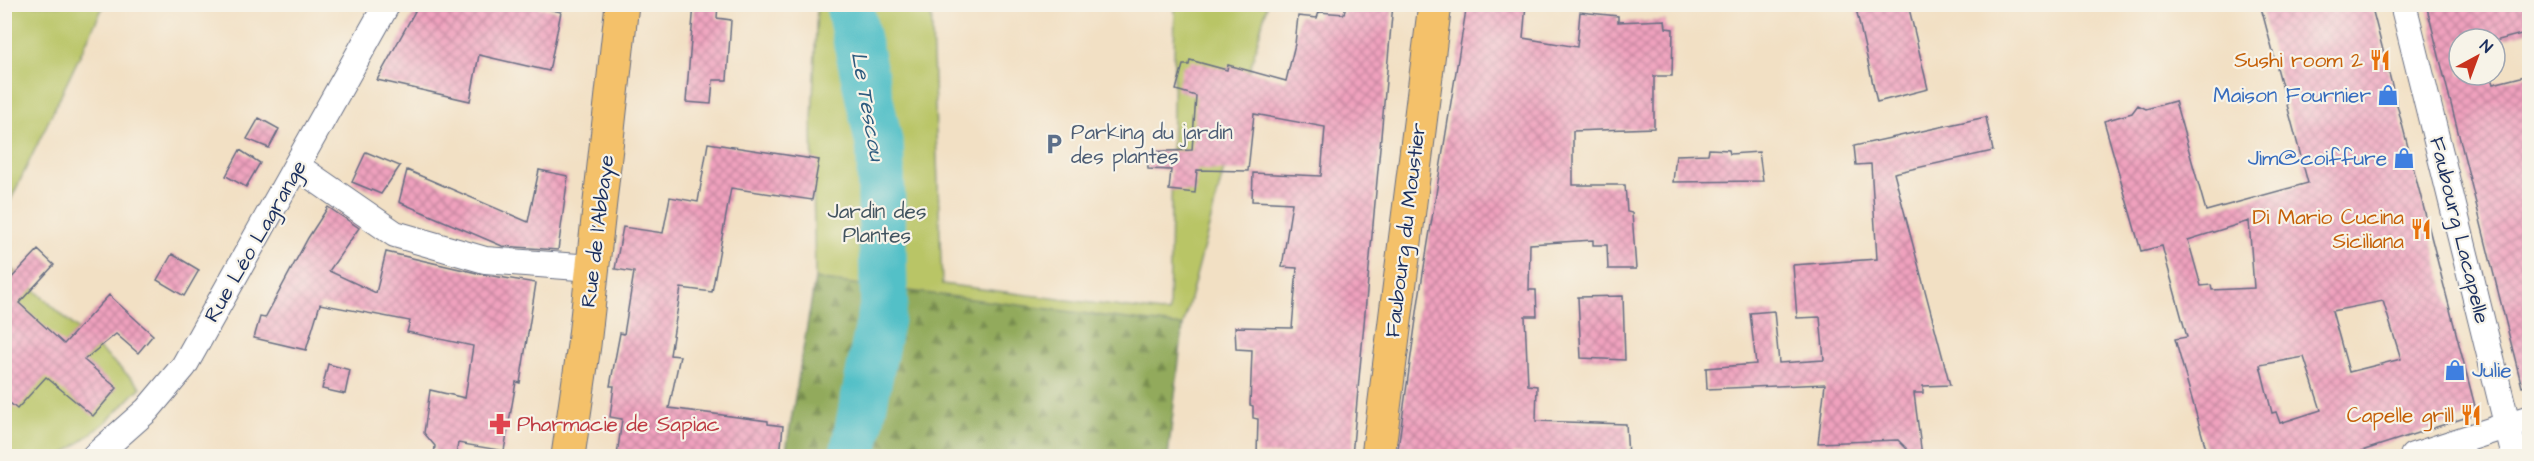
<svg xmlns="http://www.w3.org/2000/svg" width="2534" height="461" font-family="'Architects Daughter',sans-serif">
<defs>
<pattern id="forest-firs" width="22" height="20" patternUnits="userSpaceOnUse" patternTransform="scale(1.5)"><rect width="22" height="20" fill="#92aa5b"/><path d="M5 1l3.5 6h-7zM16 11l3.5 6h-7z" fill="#768b4e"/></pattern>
<pattern id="building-cross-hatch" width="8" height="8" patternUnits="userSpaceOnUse" patternTransform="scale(1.5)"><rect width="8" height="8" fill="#f0a2be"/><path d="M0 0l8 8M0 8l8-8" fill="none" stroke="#c2849e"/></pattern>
</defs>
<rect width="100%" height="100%" fill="#f7f3e8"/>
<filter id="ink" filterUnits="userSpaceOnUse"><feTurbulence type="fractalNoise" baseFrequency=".0167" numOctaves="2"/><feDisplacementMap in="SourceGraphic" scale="12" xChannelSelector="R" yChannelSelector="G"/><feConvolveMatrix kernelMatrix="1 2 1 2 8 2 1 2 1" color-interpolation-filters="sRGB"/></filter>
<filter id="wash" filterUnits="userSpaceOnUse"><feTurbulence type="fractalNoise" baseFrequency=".008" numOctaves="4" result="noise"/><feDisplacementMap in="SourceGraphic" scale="24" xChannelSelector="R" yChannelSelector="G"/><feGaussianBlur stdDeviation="1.35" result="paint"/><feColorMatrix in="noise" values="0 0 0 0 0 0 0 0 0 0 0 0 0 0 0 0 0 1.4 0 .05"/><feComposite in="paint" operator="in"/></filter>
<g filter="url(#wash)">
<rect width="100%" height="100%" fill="#f2e0c4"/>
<path fill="url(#forest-firs)" stroke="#566c5c" stroke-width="1.5" d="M 815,279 L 1183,326 L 1168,456 L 785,456 Z"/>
<path fill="#b9c566" stroke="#6a7a62" stroke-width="1.5" d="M 4,5 L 104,5 L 5,212 L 4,212 Z
M 817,5 L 931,5 L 942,284 L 1169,313 L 1175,5 L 1267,5 L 1183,326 L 815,279 L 812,122 Z
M 4,262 L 141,387 L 106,422 L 62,456 L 5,456 Z"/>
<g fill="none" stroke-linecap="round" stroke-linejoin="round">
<path stroke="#52c0c7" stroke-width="48" d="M 849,4 L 880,148 L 884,302 L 853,456"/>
</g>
<g id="blocks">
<path fill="url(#building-cross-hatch)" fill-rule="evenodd" d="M 419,4 L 526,4 L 561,12 L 549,71 L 479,55 L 470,101 L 377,80 Z
M 694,4 L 718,4 L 717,18 L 731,20 L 727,80 L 713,80 L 711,104 L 686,102 Z
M 1346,4 L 1393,4 L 1352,456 L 1257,454 L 1258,419 L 1253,418 L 1253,406 L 1250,405 L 1252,350 L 1236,349 L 1235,327 L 1292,328 L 1297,268 L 1282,267 L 1292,203 L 1252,201 L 1253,173 L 1321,176 L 1325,127 L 1254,114 L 1248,171 L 1197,170 L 1195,193 L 1169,190 L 1171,170 L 1148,169 L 1147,152 L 1192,150 L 1196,96 L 1176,90 L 1183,65 L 1189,65 L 1190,60 L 1227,70 L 1228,65 L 1286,81 L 1295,44 L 1298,16 L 1317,18 L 1319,12 L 1344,14 Z
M 1467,4 L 1526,4 L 1523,38 L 1577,47 L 1580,12 L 1618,16 L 1618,22 L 1665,20 L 1666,28 L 1673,29 L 1672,76 L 1654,76 L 1654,128 L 1573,131 L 1573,185 L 1625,185 L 1627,212 L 1632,213 L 1636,269 L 1608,269 L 1607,245 L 1593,245 L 1593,240 L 1530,244 L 1529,290 L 1536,290 L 1537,316 L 1525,316 L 1528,385 L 1537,386 L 1536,421 L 1626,424 L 1628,456 L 1558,456 L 1513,453 L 1513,456 L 1397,456 L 1419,298 Z
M 1855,4 L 1908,4 L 1928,89 L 1877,102 Z
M 2260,4 L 2371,4 L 2477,414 L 2346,456 L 2208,456 L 2175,339 L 2187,337 L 2162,246 L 2141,251 L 2104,121 L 2132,113 L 2138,105 L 2146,109 L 2175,101 L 2206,211 L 2308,183 ZM 2249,221 L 2254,288 L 2212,290 L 2211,285 L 2201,286 L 2188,240 ZM 2383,301 L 2401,359 L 2349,372 L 2332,311 ZM 2304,357 L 2321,410 L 2280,423 L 2276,412 L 2272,413 L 2260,365 Z
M 2426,4 L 2529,4 L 2529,32 L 2495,41 L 2459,39 L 2459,75 L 2490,75 L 2493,84 L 2529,75 L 2529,386 L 2522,387 Z
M 1986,117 L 1993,151 L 1894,173 L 1950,385 L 1923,386 L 1923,393 L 1914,393 L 1922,456 L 1914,456 L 1898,440 L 1818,443 L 1825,384 L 1707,389 L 1706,368 L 1756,364 L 1750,313 L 1774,311 L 1779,363 L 1824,360 L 1820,317 L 1797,318 L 1793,265 L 1877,259 L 1871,164 L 1856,165 L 1854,146 Z
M 259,118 L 279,129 L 269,148 L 247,139 Z
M 708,143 L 819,160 L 812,200 L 731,188 L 712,292 L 681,288 L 670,355 L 680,356 L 669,408 L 768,421 L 768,424 L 783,426 L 780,456 L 617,456 L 622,419 L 610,417 L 614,386 L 610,386 L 620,333 L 624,334 L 634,272 L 615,269 L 623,227 L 663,233 L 670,197 L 698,202 Z
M 1709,149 L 1729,150 L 1730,154 L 1759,152 L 1763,181 L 1673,182 L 1676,155 L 1708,154 Z
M 240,150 L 260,163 L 246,187 L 226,176 Z
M 366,152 L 400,166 L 381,194 L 352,182 Z
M 407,170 L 528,222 L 539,170 L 568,176 L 558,250 L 502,246 L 399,202 Z
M 328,207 L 359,228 L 329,271 L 376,293 L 386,252 L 481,274 L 536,283 L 520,383 L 516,382 L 504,451 L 458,443 L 456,456 L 434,456 L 435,446 L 424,433 L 430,390 L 465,398 L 473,346 L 407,332 L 410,321 L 320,304 L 306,350 L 254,338 L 260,317 L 265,318 L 308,238 Z
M 38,250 L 54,265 L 19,303 L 64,344 L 109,295 L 153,335 L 138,353 L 116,334 L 84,360 L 117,388 L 93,416 L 46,377 L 17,409 L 4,398 L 4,286 Z
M 172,254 L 199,270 L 184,296 L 157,280 Z
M 1623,296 L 1625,360 L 1581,358 L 1578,297 Z
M 328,364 L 350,370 L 345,394 L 322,389 Z"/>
</g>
</g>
<g filter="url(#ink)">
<use href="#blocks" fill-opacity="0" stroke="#666d82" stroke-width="1.5"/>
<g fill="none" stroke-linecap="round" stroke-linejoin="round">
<defs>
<path id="minor" d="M 2403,4 L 2515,456
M 298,167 L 395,234 L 485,260 L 592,268
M 95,456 L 147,410 L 184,366 L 387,4
M 2413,456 L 2530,418"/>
<path id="major" d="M 568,456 L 584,345 L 622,4
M 1378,456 L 1435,4"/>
</defs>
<use href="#minor" stroke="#666d82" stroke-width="28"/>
<use href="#major" stroke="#666d82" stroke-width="35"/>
<use href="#minor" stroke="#fff" stroke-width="26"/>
<use href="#major" stroke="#f4c16a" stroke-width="33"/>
</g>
</g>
<defs>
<symbol id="restaurant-bare" viewBox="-9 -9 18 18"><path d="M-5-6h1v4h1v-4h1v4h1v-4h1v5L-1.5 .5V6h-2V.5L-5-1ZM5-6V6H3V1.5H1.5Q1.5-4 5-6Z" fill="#e8710a" stroke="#f7f3e8" stroke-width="2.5" paint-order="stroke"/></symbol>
<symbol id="shop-bare" viewBox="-9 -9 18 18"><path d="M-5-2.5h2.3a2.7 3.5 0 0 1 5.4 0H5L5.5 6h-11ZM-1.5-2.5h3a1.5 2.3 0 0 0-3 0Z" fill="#3f7fe0" stroke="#f7f3e8" stroke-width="2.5" paint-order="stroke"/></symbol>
<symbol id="parking-bare" viewBox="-9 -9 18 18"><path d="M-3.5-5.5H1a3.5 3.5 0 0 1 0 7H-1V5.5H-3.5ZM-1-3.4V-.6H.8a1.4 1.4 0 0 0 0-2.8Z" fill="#5c6f8a" stroke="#f7f3e8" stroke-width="2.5" paint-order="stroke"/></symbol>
<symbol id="pharmacy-bare" viewBox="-9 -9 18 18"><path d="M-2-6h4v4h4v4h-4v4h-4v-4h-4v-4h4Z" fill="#e0444e" stroke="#f7f3e8" stroke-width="2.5" paint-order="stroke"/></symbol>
</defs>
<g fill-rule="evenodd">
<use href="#restaurant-bare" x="2365" y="45" width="30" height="30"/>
<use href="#shop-bare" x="2373" y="80" width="30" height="30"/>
<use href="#parking-bare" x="1039" y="129" width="30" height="30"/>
<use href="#shop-bare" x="2389" y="143" width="30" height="30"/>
<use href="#restaurant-bare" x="2406" y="214" width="30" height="30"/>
<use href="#shop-bare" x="2440" y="355" width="30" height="30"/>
<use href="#restaurant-bare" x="2456" y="400" width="30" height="30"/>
<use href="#pharmacy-bare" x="485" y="409" width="30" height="30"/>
</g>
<g text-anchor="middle" stroke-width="4.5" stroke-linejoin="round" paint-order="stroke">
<g font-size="21" fill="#c56008" stroke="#f7f3e8" text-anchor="end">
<text x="2363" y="67">Sushi room 2</text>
<text x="2404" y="224">Di Mario Cucina<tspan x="2404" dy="24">Siciliana</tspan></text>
<text x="2454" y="422">Capelle grill</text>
</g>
<g font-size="21" fill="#366cbe" stroke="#f7f3e8" text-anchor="end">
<text x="2371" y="102">Maison Fournier</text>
<text x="2387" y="165">Jim@coiffure</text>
<text x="2472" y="377" text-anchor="start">Julie</text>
</g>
<g font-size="21" fill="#4e5e75" stroke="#f7f3e8" text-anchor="start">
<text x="1071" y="139">Parking du jardin<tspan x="1071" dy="24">des plantes</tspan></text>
</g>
<g font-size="21" fill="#425460" stroke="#f7f3e8">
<text x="877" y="218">Jardin des<tspan x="877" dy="24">Plantes</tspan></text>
</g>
<g font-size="21" fill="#1b2f5e" stroke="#f7f3e8">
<text transform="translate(1405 230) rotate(-83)" y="7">Faubourg du Moustier</text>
<text transform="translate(2460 230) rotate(76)" y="7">Faubourg Lacapelle</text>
<text transform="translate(597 231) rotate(-83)" y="7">Rue de l'Abbaye</text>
<text transform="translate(255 241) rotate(-60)" y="7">Rue Léo Lagrange</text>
</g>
<g font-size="21" fill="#be3a42" stroke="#f7f3e8" text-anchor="start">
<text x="517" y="431">Pharmacie de Sapiac</text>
</g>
<g font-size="22" font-style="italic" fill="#2c5a7e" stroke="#f7f3e8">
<text transform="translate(869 106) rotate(80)" y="8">Le Tescou</text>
</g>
</g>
<rect width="2534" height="461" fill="none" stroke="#f7f3e8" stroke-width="24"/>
<g transform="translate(2477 57) rotate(41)"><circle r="28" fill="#f7f3e8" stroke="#9fa5b1" stroke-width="1.5"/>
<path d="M0-4.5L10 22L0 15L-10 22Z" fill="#c8321e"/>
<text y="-9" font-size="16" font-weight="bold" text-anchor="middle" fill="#1b2f5e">N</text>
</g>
</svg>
